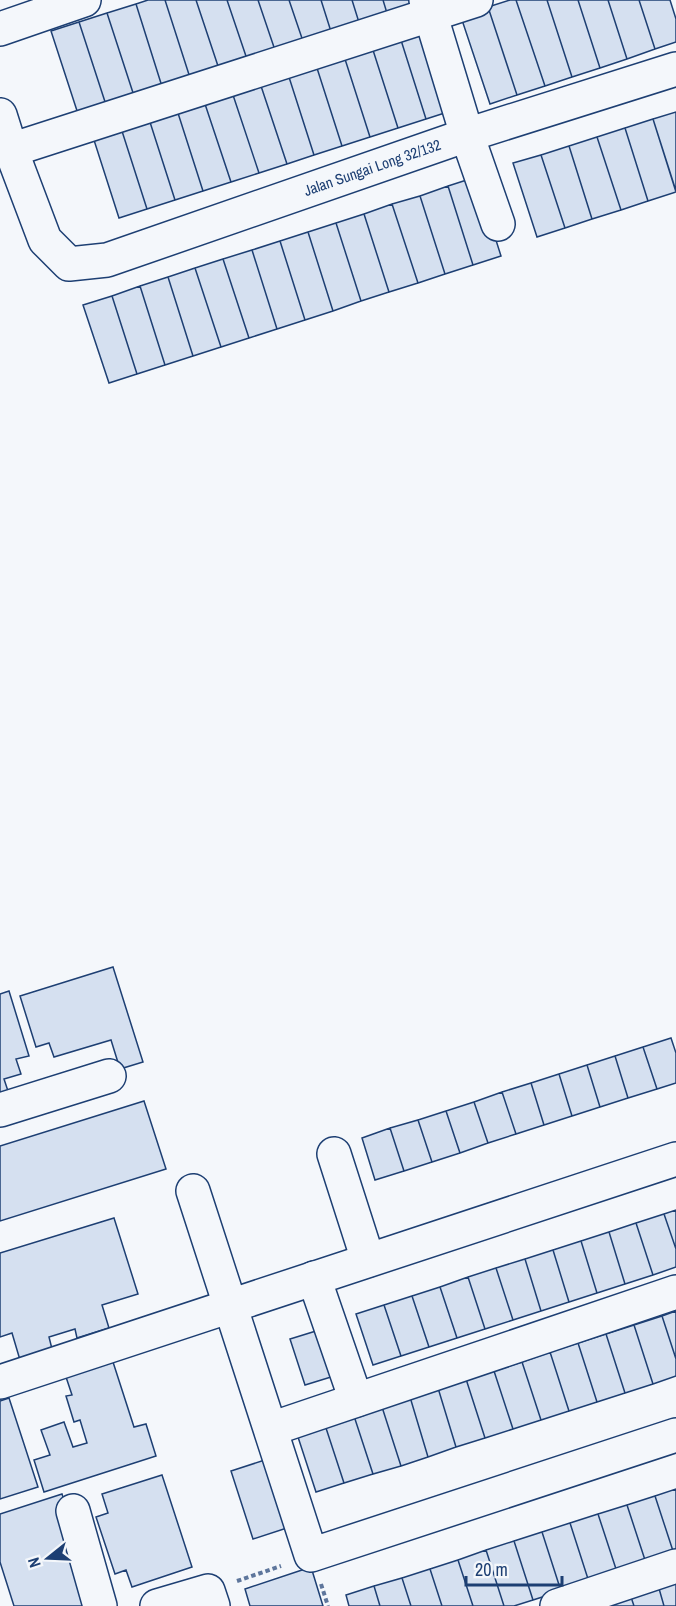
<svg xmlns="http://www.w3.org/2000/svg" width="676" height="1606" font-family="'Archivo Narrow',sans-serif">
<rect width="100%" height="100%" fill="#f4f7fb"/>
<path fill="#d5e0f0" stroke="#1d3f73" stroke-width="1.5" d="M 148,0 L 165,0 L 193,87 L 165,96 L 136,4 Z
M 165,0 L 196,0 L 222,78 L 193,87 Z
M 196,0 L 227,0 L 250,68 L 222,78 Z
M 227,0 L 258,0 L 278,59 L 250,68 Z
M 258,0 L 289,0 L 306,50 L 278,59 Z
M 289,0 L 321,0 L 334,41 L 306,50 Z
M 321,0 L 352,0 L 362,32 L 334,41 Z
M 352,0 L 383,0 L 390,23 L 362,32 Z
M 383,0 L 414,0 L 418,14 L 390,23 Z
M 510,0 L 516,0 L 545,86 L 517,95 L 488,7 Z
M 516,0 L 547,0 L 572,77 L 545,86 Z
M 547,0 L 578,0 L 600,68 L 572,77 Z
M 578,0 L 608,0 L 627,59 L 600,68 Z
M 608,0 L 639,0 L 655,49 L 627,59 Z
M 639,0 L 670,0 L 676,19 L 676,42 L 655,49 Z
M 136,4 L 165,96 L 137,105 L 107,13 Z
M 488,7 L 517,95 L 490,104 L 461,17 Z
M 107,13 L 137,105 L 109,114 L 79,22 Z
M 79,22 L 109,114 L 81,123 L 51,31 Z
M 427,28 L 454,110 L 426,119 L 400,37 Z
M 400,37 L 426,119 L 398,128 L 372,47 Z
M 372,47 L 398,128 L 370,137 L 344,56 Z
M 344,56 L 370,137 L 342,146 L 316,65 Z
M 316,65 L 342,146 L 314,155 L 288,74 Z
M 288,74 L 314,155 L 287,164 L 260,83 Z
M 260,83 L 287,164 L 259,173 L 232,92 Z
M 232,92 L 259,173 L 231,182 L 204,101 Z
M 204,101 L 231,182 L 203,191 L 177,110 Z
M 177,110 L 203,191 L 175,200 L 149,119 Z
M 676,112 L 676,191 L 653,119 Z
M 149,119 L 175,200 L 147,209 L 121,128 Z
M 653,119 L 676,192 L 648,201 L 625,128 Z
M 121,128 L 147,209 L 119,218 L 93,137 Z
M 625,128 L 648,201 L 621,210 L 597,137 Z
M 597,137 L 621,210 L 592,219 L 569,146 Z
M 569,146 L 592,219 L 565,228 L 541,155 Z
M 541,155 L 565,228 L 537,237 L 513,163 Z
M 476,177 L 501,256 L 473,265 L 448,186 Z
M 448,186 L 473,265 L 445,274 L 420,196 Z
M 420,196 L 445,274 L 418,283 L 392,204 Z
M 392,204 L 418,283 L 389,292 L 364,214 Z
M 364,214 L 389,292 L 361,301 L 336,223 Z
M 336,223 L 361,301 L 333,311 L 308,232 Z
M 308,232 L 333,311 L 305,320 L 280,241 Z
M 280,241 L 305,320 L 277,329 L 252,250 Z
M 252,250 L 277,329 L 249,338 L 223,259 Z
M 223,259 L 249,338 L 221,347 L 195,268 Z
M 195,268 L 221,347 L 193,356 L 168,277 Z
M 168,277 L 193,356 L 165,365 L 140,286 Z
M 140,286 L 165,365 L 137,374 L 112,296 Z
M 112,296 L 137,374 L 109,383 L 83,305 Z
M 113,967 L 143,1062 L 120,1069 L 111,1040 L 54,1057 L 49,1043 L 36,1047 L 20,996 Z
M 9,991 L 29,1056 L 16,1059 L 21,1074 L 4,1079 L 8,1091 L 0,1094 L 0,994 Z
M 671,1038 L 676,1053 L 676,1083 L 657,1089 L 643,1047 Z
M 643,1047 L 657,1089 L 628,1098 L 615,1056 Z
M 615,1056 L 628,1098 L 600,1107 L 587,1065 Z
M 587,1065 L 600,1107 L 572,1116 L 559,1074 Z
M 559,1074 L 572,1116 L 544,1125 L 531,1083 Z
M 531,1083 L 544,1125 L 516,1134 L 502,1092 Z
M 502,1092 L 516,1134 L 488,1143 L 474,1102 Z
M 144,1101 L 166,1169 L 0,1221 L 0,1146 Z
M 474,1102 L 488,1143 L 460,1153 L 446,1111 Z
M 446,1111 L 460,1153 L 432,1162 L 418,1120 Z
M 418,1120 L 432,1162 L 404,1171 L 390,1128 Z
M 390,1128 L 404,1171 L 375,1180 L 362,1138 Z
M 676,1210 L 676,1249 L 664,1214 Z
M 664,1214 L 676,1249 L 676,1267 L 653,1275 L 636,1223 Z
M 114,1218 L 138,1294 L 102,1305 L 109,1328 L 77,1338 L 75,1329 L 49,1337 L 52,1349 L 20,1360 L 12,1333 L 0,1337 L 0,1253 Z
M 636,1223 L 653,1275 L 625,1284 L 609,1232 Z
M 609,1232 L 625,1284 L 597,1293 L 581,1241 Z
M 581,1241 L 597,1293 L 569,1302 L 553,1250 Z
M 553,1250 L 569,1302 L 541,1311 L 525,1259 Z
M 525,1259 L 541,1311 L 513,1320 L 496,1268 Z
M 496,1268 L 513,1320 L 485,1329 L 468,1277 Z
M 468,1277 L 485,1329 L 457,1338 L 440,1287 Z
M 440,1287 L 457,1338 L 429,1347 L 412,1296 Z
M 412,1296 L 429,1347 L 401,1356 L 384,1305 Z
M 384,1305 L 401,1356 L 373,1365 L 356,1314 Z
M 676,1311 L 676,1359 L 662,1316 Z
M 662,1316 L 676,1359 L 676,1376 L 653,1384 L 634,1325 Z
M 634,1325 L 653,1384 L 625,1393 L 606,1334 Z
M 316,1331 L 331,1377 L 305,1385 L 290,1339 Z
M 606,1334 L 625,1393 L 597,1402 L 578,1343 Z
M 578,1343 L 597,1402 L 569,1411 L 550,1352 Z
M 550,1352 L 569,1411 L 541,1420 L 522,1362 Z
M 113,1362 L 134,1427 L 146,1424 L 156,1456 L 44,1492 L 34,1460 L 50,1455 L 41,1430 L 64,1422 L 73,1447 L 87,1443 L 80,1420 L 74,1422 L 66,1396 L 72,1395 L 66,1377 Z
M 522,1362 L 541,1420 L 513,1429 L 494,1371 Z
M 494,1371 L 513,1429 L 485,1438 L 466,1379 Z
M 466,1379 L 485,1438 L 456,1447 L 438,1388 Z
M 438,1388 L 456,1447 L 428,1457 L 410,1397 Z
M 410,1397 L 428,1457 L 401,1466 L 382,1407 Z
M 9,1398 L 38,1487 L 0,1499 L 0,1401 Z
M 382,1407 L 401,1466 L 373,1474 L 354,1416 Z
M 354,1416 L 373,1474 L 344,1483 L 325,1425 Z
M 325,1425 L 344,1483 L 316,1492 L 297,1434 Z
M 271,1458 L 293,1526 L 253,1539 L 231,1471 Z
M 162,1475 L 192,1567 L 132,1587 L 126,1570 L 115,1574 L 96,1517 L 108,1513 L 102,1494 Z
M 676,1489 L 676,1553 L 674,1554 L 655,1496 Z
M 62,1494 L 97,1602 L 85,1606 L 14,1606 L 0,1562 L 0,1514 Z
M 655,1496 L 674,1554 L 646,1563 L 627,1505 Z
M 627,1505 L 646,1563 L 617,1572 L 598,1514 Z
M 598,1514 L 617,1572 L 589,1582 L 570,1523 Z
M 570,1523 L 589,1582 L 561,1591 L 542,1532 Z
M 542,1532 L 561,1591 L 533,1600 L 514,1541 Z
M 514,1541 L 533,1600 L 514,1606 L 504,1606 L 486,1550 Z
M 486,1550 L 504,1606 L 473,1606 L 458,1560 Z
M 458,1560 L 473,1606 L 442,1606 L 430,1569 Z
M 311,1567 L 323,1606 L 250,1606 L 245,1589 Z
M 430,1569 L 442,1606 L 411,1606 L 402,1578 Z
M 402,1578 L 411,1606 L 380,1606 L 374,1586 Z
M 676,1579 L 676,1606 L 664,1606 L 658,1585 Z
M 658,1585 L 664,1606 L 634,1606 L 630,1594 Z
M 374,1586 L 380,1606 L 349,1606 L 346,1595 Z
M 630,1594 L 634,1606 L 603,1606 Z"/>
<g fill="none" stroke-linecap="round" stroke-linejoin="round">
<defs>
<g id="minor">
<path d="M 426,0 L 467,135 L 498,224"/>
<path d="M 0,29 L 84,0"/>
<path id="s1" d="M 0,115 L 11,150 L 45,240 L 69,264 L 107,260 L 467,135 L 676,69"/>
<path d="M 11,150 L 476,0"/>
<path d="M 0,1110 L 109,1076"/>
<path d="M 334,1154 L 368,1260"/>
<path d="M 193,1191 L 311,1555 L 676,1435"/>
<path d="M 314,1278 L 356,1400"/>
<path d="M 0,1382 L 676,1159"/>
<path d="M 271,1429 L 676,1292"/>
<path d="M 73,1511 L 100,1606"/>
<path d="M 157,1606 L 208,1591 L 213,1606"/>
<path d="M 557,1606 L 676,1566"/>
</g>
</defs>
<use href="#minor" stroke="#1d3f73" stroke-width="36"/>
<path stroke="#5e769c" stroke-width="4" stroke-dasharray="4.5 3" stroke-linecap="butt" d="M 237,1581 L 281,1566
M 321,1584 L 328,1606"/>
<use href="#minor" stroke="#f4f7fb" stroke-width="33"/>
</g>
<g text-anchor="middle" stroke-width="4.5" stroke-linejoin="round" paint-order="stroke">
<g font-size="15" fill="#1d3f73" stroke="#f4f7fb">
<text dy="5" stroke="none"><textPath href="#s1" startOffset="486">Jalan Sungai Long 32/132</textPath></text>
</g>
</g>
<g transform="translate(48 1558) rotate(252)" stroke="#f4f7fb" stroke-width="4.5" paint-order="stroke">
<path d="M0-4.5L10 22L0 15L-10 22Z" fill="#1d3f73"/>
<text y="-9" font-size="16" font-weight="bold" text-anchor="middle" fill="#1d3f73">N</text>
</g>
<path d="M466 1576v9h96v-9" fill="none" stroke="#1d3f73" stroke-width="3"/>
<text x="475" y="1576" font-size="18" fill="#1d3f73" stroke="#f4f7fb" stroke-width="4.5" paint-order="stroke">20 m</text>
</svg>
